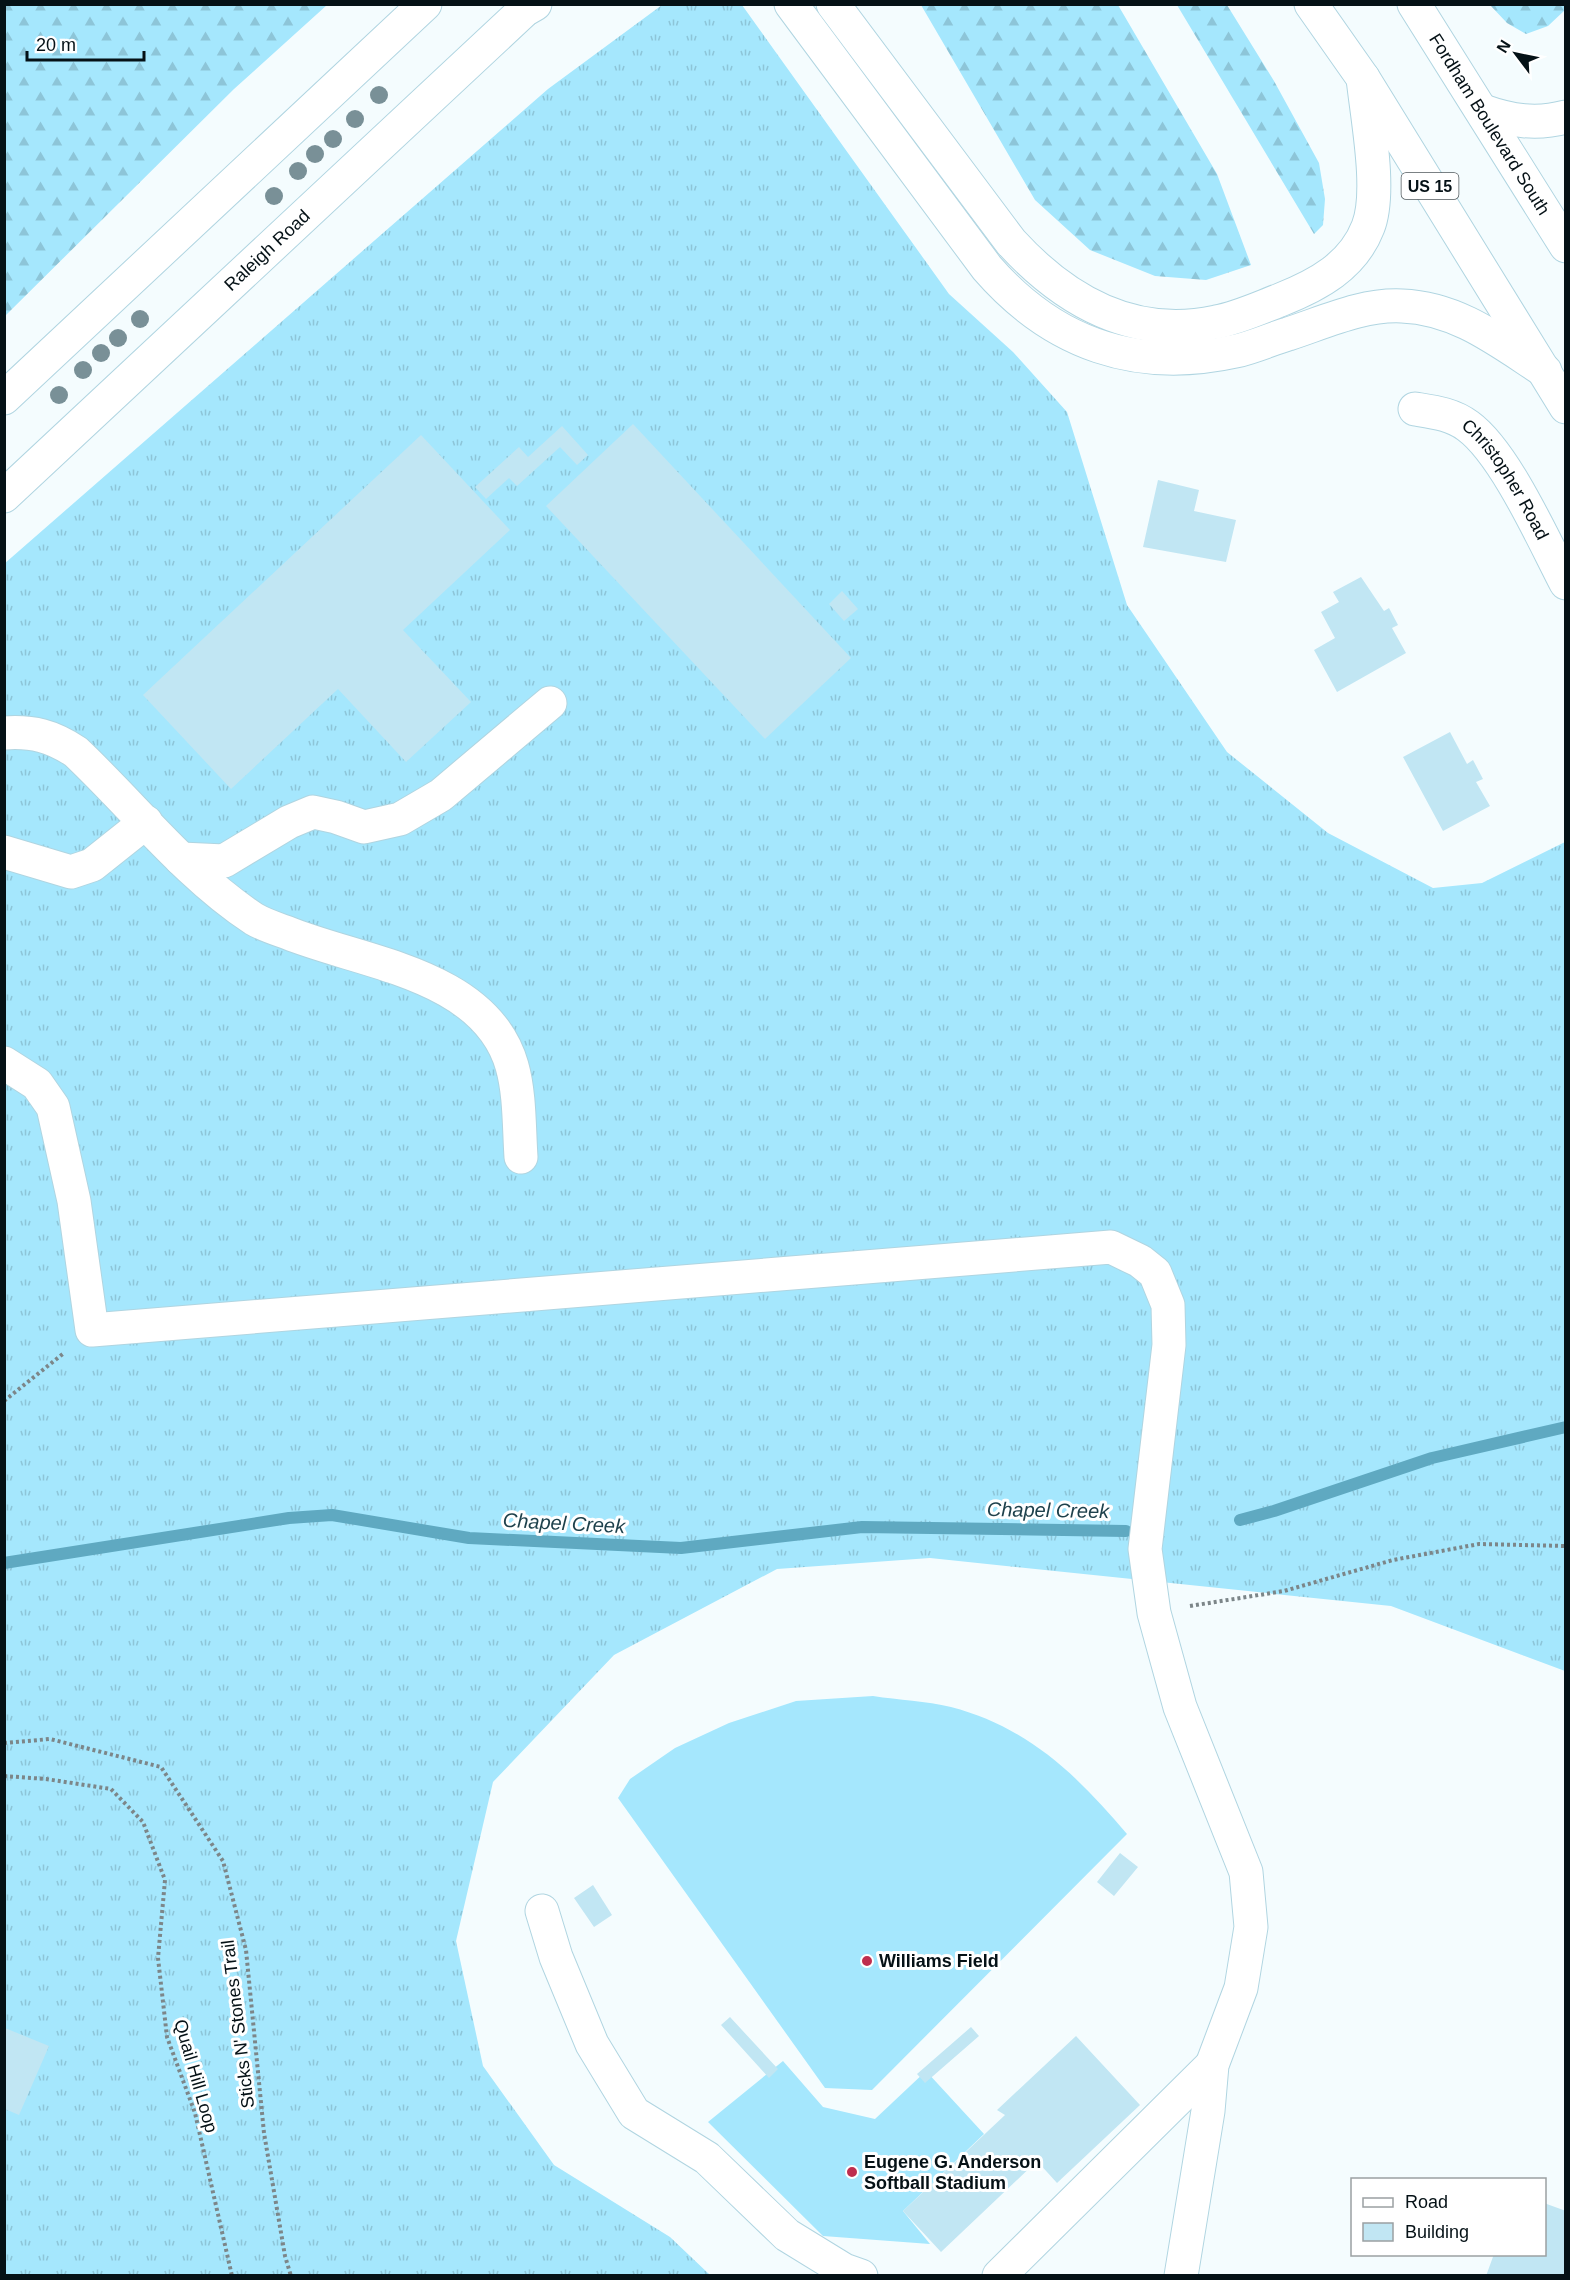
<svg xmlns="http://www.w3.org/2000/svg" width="1570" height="2280" font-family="Arial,sans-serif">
<defs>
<pattern id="grass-tufts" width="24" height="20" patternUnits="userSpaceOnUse" patternTransform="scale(1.5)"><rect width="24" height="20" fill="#a5e7fd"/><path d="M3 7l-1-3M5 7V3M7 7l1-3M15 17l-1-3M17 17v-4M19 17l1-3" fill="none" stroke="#8dc5d8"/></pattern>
<pattern id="forest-firs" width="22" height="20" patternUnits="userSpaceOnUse" patternTransform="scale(1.5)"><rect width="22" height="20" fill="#a5e7fd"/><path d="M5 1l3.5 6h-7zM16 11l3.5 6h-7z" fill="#8dc5d8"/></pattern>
</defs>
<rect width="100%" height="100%" fill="#f4fcfe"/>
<path fill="url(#grass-tufts)" d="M 662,5 L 742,5 L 949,294 L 1013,352 L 1067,412 L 1127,605 L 1227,752 L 1328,833 L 1433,888 L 1482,883 L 1565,842 L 1565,1671 L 1391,1606 L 930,1558 L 777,1569 L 614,1655 L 493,1782 L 456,1941 L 483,2066 L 554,2165 L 670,2237 L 710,2275 L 5,2275 L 4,564 L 548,89 Z"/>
<path fill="url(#forest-firs)" d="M 5,4 L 327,4 L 327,5 L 234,89 L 5,316 Z
M 921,5 L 1118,5 L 1217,174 L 1251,265 L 1206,280 L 1155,276 L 1090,250 L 1035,200 Z
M 1177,5 L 1227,5 L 1274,81 L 1319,163 L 1325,199 L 1323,225 L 1314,234 Z
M 1490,5 L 1565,5 L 1565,10 L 1548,26 L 1526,34 L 1507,23 Z"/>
<path fill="#a5e7fd" d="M 873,1696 C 899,1700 926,1701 951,1707 C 1028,1727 1078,1776 1127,1834 L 872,2090 L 825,2088 L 618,1798 L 630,1779 L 675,1748 L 729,1723 L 796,1701 Z
M 783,2061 L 823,2107 L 875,2119 L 926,2071 L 984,2134 L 903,2211 L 930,2244 L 823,2236 L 708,2122 Z"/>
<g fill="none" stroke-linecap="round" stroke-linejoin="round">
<path stroke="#5fa9c1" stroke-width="12" d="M 1240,1520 L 1274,1511 L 1432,1458 L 1566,1427
M 4,1563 L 289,1518 L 332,1515 L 469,1538 L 681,1548 L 862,1527 L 1126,1531"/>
</g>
<path fill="#c1e6f3" d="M 633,424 L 851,658 L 765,739 L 546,506 Z
M 562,426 L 588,455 L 577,465 L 560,447 L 517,486 L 509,478 L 486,499 L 475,487 L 519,447 L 528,457 Z
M 421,435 L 510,530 L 403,630 L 471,702 L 406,762 L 338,689 L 231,789 L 143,695 Z
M 1158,480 L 1199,490 L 1194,511 L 1236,520 L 1226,562 L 1143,547 Z
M 1361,577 L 1384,611 L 1389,608 L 1398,625 L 1392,628 L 1406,653 L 1337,692 L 1314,650 L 1335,638 L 1321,612 L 1339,602 L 1333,592 Z
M 842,591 L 858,609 L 844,621 L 829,604 Z
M 1450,732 L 1467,764 L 1473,760 L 1483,779 L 1476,782 L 1490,806 L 1443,831 L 1403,757 Z
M 1120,1853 L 1138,1867 L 1114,1896 L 1097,1882 Z
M 593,1885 L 612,1915 L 594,1927 L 574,1898 Z
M 730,2017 L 778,2069 L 769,2078 L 721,2025 Z
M 971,2027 L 979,2036 L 925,2083 L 917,2074 Z
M 5,2028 L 49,2046 L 19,2115 L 5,2109 Z
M 1076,2036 L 1140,2105 L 1057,2183 L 1037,2161 L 941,2252 L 903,2211 L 1005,2115 L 997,2110 Z
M 1544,2203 L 1566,2211 L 1566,2276 L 1486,2276 L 1494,2254 L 1544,2254 Z"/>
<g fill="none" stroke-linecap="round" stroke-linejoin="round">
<defs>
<g id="minor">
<path id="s1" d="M 1415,409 C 1434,412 1452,414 1468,426 C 1505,453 1544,541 1566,583"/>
<path d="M 4,733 C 33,731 52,736 76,752 C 135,808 186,874 254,919 C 264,925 277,929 288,933 C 362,963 486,974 512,1066 C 520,1094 519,1128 521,1157"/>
<path d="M 4,852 L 71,872 L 92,865 L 146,822"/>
<path d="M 181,859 L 224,861 L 289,822 L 313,812 L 336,817 L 364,827 L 400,819 L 441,795 L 550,703"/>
<path d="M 4,1063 L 37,1084 L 53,1107 L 74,1201 L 92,1330 L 1111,1247 L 1140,1261 L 1155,1273 L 1168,1305 L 1169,1345 L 1145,1549 L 1154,1613 L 1180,1707 L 1246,1872 L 1251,1927 L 1241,1988 L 1212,2065 L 1208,2111 L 1181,2276"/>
<path d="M 542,1911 L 556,1957 L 592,2044 L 634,2113 L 707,2158 L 787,2235 L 844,2270 L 861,2276"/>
<path d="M 999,2276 L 1212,2065"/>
</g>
<g id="major">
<path d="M 4,398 L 425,4"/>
<path id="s2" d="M 4,496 L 531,4"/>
</g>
<g id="highway">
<path d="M 791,4 L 987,268 C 1053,344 1137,373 1236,351 C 1254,347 1271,339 1288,334 C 1325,322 1363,304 1402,306 C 1458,308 1500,342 1545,371"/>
<path d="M 833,4 L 1011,242 C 1065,301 1134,340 1216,322 C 1238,318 1259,308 1280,300 C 1318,285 1353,266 1368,227 C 1382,192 1367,117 1363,78"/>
<path d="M 1311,4 L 1363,78 L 1566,407"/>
<path id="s3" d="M 1414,4 L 1566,246"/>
<path d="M 528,8 L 535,4"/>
<path d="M 1483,111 C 1511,121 1536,125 1566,117"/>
</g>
</defs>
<use href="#minor" stroke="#b0d5e1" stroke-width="35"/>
<use href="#major" stroke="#b0d5e1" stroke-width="35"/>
<use href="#highway" stroke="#b0d5e1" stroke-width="35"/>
<path stroke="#7c8689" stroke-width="4" stroke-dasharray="3 3" stroke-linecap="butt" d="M 4,1401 L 64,1353
M 1190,1606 L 1284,1591 L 1393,1560 L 1479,1544 L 1566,1546
M 4,1743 L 50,1739 L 161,1767 L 223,1861 L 246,1950 L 264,2133 L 285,2256 L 291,2276
M 4,1776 L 46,1779 L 111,1789 L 143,1822 L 165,1880 L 158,1958 L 167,2037 L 195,2113 L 232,2276"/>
<use href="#minor" stroke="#fff" stroke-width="33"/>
<use href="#major" stroke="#fff" stroke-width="33"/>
<use href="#highway" stroke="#fff" stroke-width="33"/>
</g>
<g fill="#799097">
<circle cx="379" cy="95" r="9"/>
<circle cx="355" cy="119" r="9"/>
<circle cx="333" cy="139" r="9"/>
<circle cx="315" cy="154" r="9"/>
<circle cx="298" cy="171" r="9"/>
<circle cx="274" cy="196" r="9"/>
<circle cx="140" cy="319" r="9"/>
<circle cx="118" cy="338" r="9"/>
<circle cx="101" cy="353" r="9"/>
<circle cx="83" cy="370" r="9"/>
<circle cx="59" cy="395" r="9"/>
</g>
<g fill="#be2e4f" stroke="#fff" stroke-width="2">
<circle cx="867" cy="1961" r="6"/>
<circle cx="852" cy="2172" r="6"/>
</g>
<g text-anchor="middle" stroke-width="6" stroke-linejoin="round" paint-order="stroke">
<rect fill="#fff" stroke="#50585c" stroke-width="1.5" x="1401.5" y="173" width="57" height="26" rx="4.5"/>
<g font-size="16" font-weight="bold" fill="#051116">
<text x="1430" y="192">US 15</text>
</g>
<g font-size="18" fill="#051116" stroke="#fff">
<text dy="6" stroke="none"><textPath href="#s3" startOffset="142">Fordham Boulevard South</textPath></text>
<text dy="6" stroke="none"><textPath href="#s2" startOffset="360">Raleigh Road</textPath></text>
<text dy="6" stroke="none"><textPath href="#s1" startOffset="122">Christopher Road</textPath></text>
<text transform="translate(238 2024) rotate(-97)" y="6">Sticks N' Stones Trail</text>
<text transform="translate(196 2076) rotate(74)" y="6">Quail Hill Loop</text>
</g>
<g font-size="18" font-weight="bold" fill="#051116" stroke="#fff" text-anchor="start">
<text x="879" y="1967">Williams Field</text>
<text x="864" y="2168">Eugene G. Anderson<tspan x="864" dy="21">Softball Stadium</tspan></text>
</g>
<g font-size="20" font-style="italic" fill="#1e414c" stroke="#fff">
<text transform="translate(1048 1510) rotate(1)" y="7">Chapel Creek</text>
<text transform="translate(564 1523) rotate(3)" y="7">Chapel Creek</text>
</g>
</g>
<rect width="1570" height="2280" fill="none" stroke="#051116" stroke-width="12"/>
<rect x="1351" y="2178" width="195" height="78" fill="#ffffff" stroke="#9ba0a2" stroke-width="1.5"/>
<rect x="1363" y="2198" width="30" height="9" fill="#ffffff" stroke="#9ba0a2" stroke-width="1.5"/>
<text x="1405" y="2208" font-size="18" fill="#051116">Road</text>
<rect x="1363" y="2223" width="30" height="18" fill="#c1e6f3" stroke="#9ba0a2" stroke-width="1.5"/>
<text x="1405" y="2238" font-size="18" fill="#051116">Building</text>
<g transform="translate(1516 54) rotate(302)" stroke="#ffffff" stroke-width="4.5" paint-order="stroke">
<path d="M0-4.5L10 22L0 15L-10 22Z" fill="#051116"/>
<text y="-9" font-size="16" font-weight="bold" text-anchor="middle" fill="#051116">N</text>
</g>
<path d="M27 51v9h117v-9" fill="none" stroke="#051116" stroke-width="3"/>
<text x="36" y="51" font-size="18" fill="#051116" stroke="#ffffff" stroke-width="4.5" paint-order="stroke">20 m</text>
</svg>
